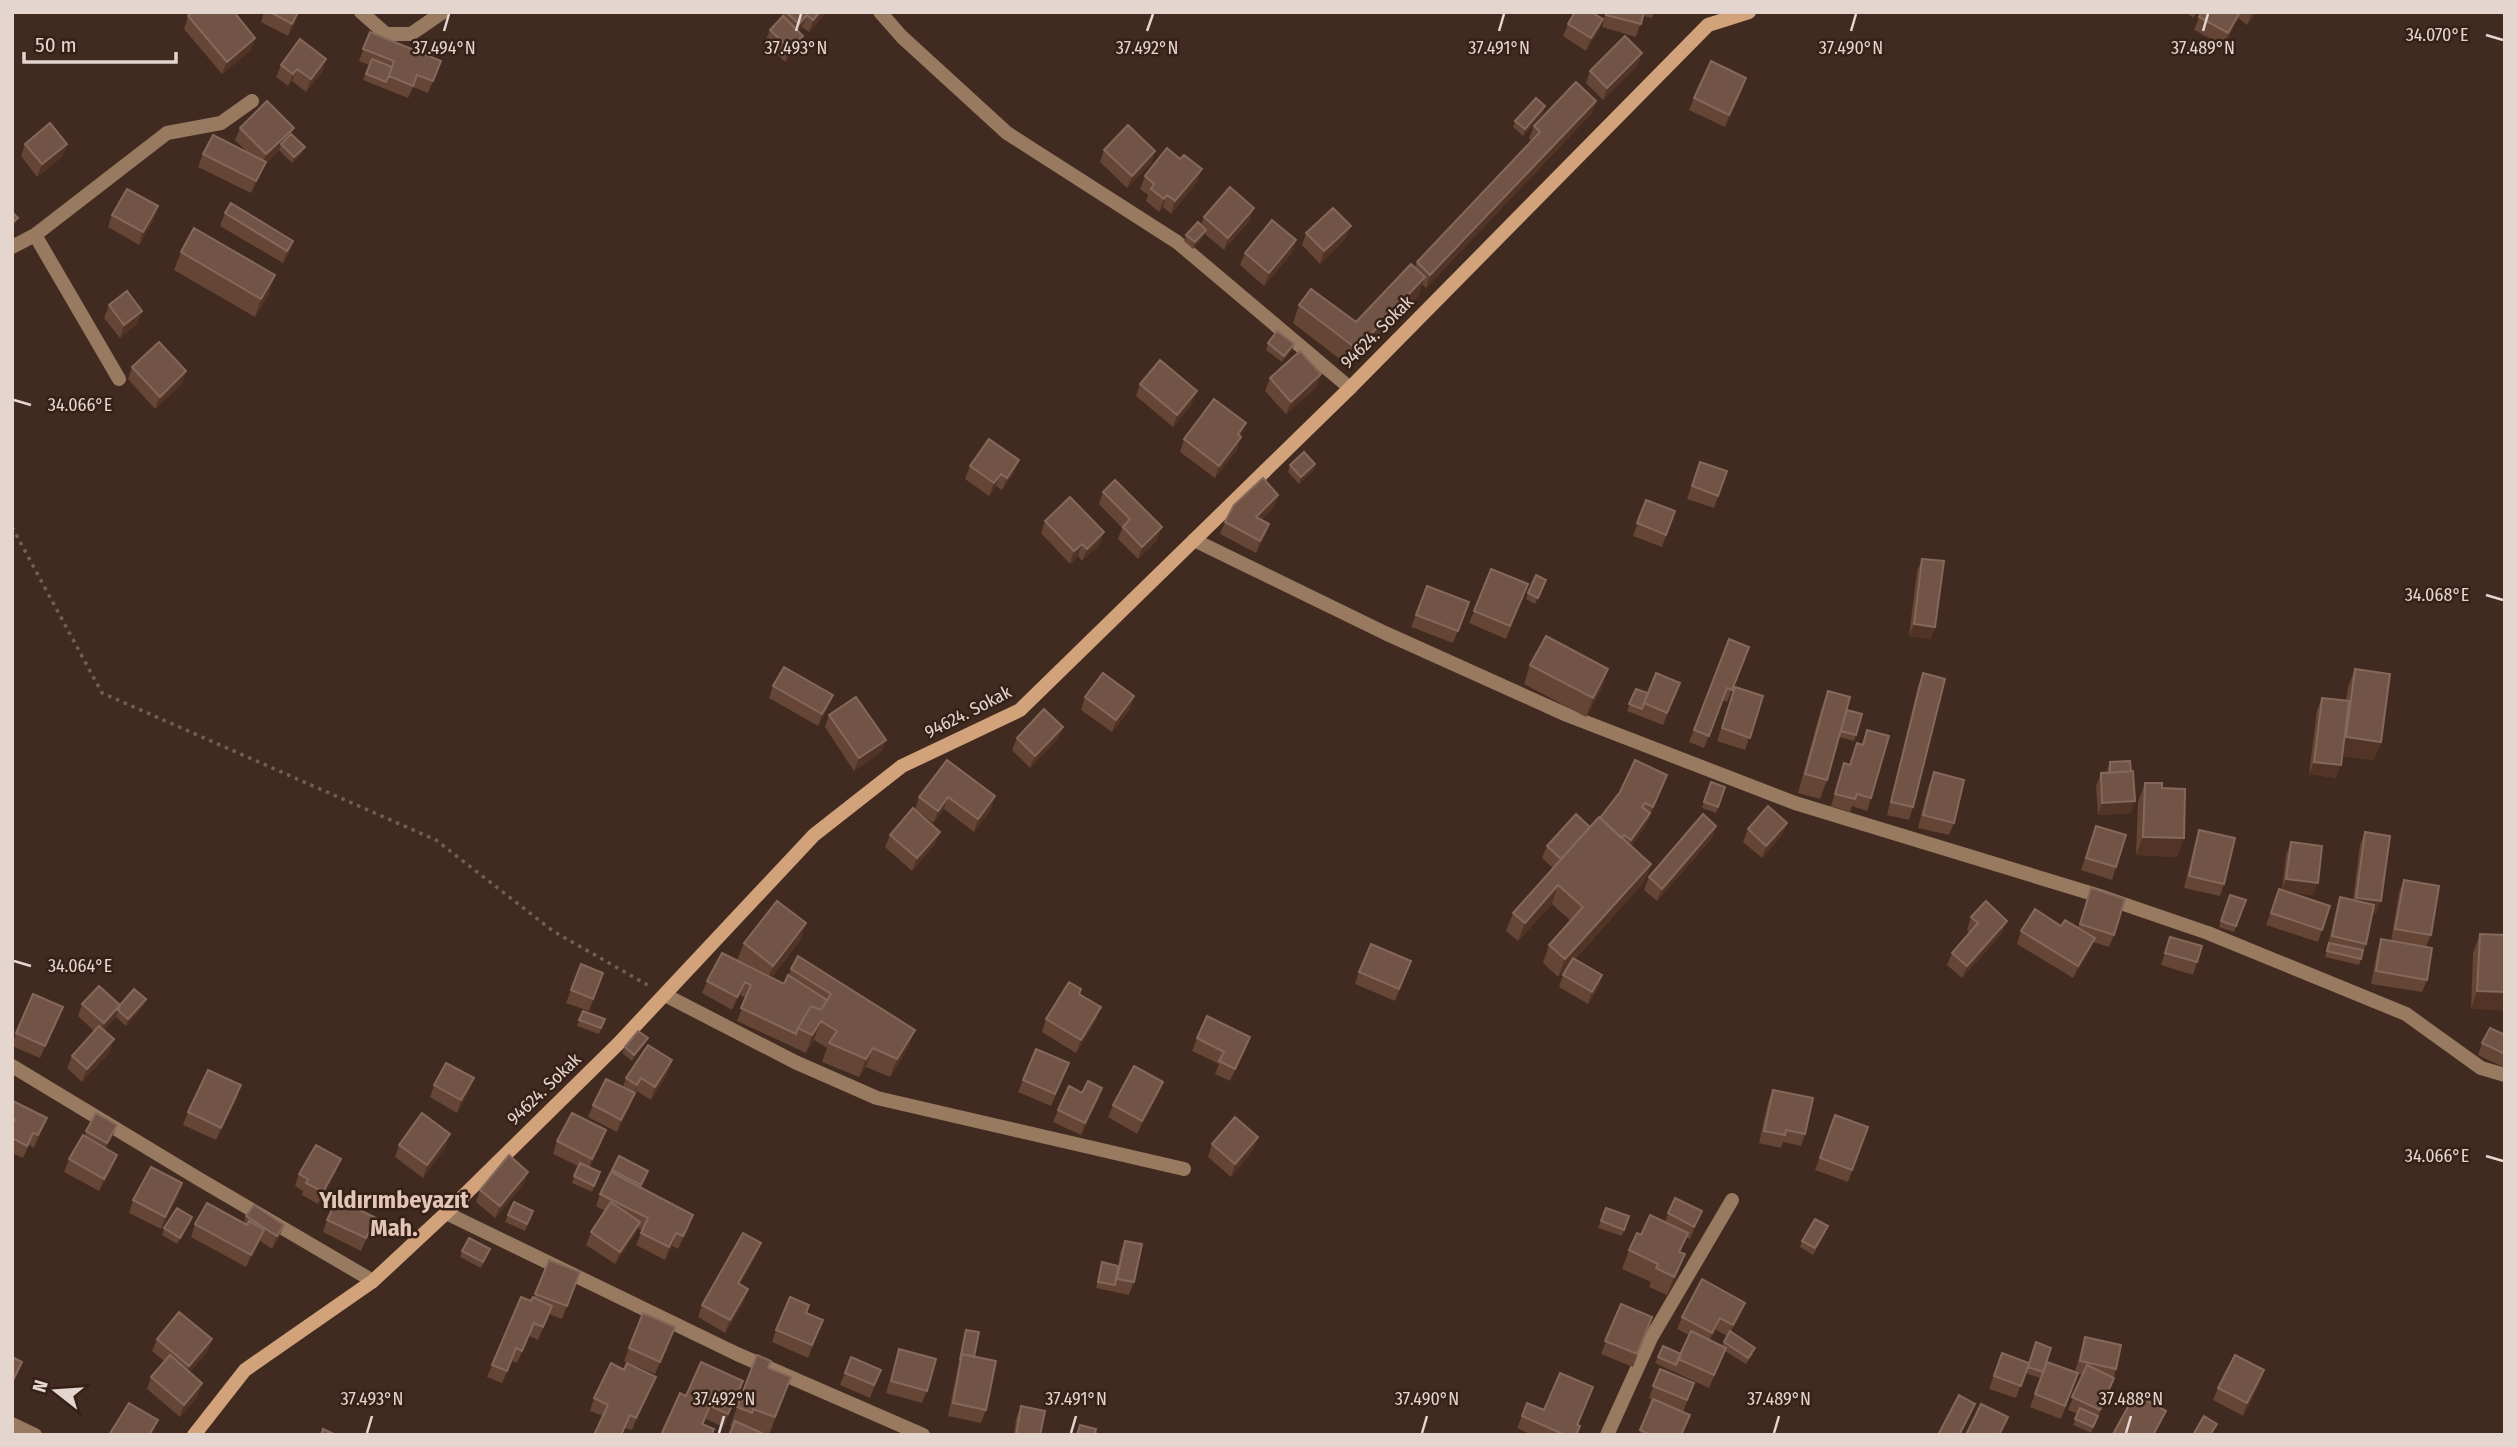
<svg xmlns="http://www.w3.org/2000/svg" width="2517" height="1447" font-family="'Fira Sans Condensed',sans-serif">
<rect width="100%" height="100%" fill="#412a1f"/>
<g fill="none" stroke-linecap="round" stroke-linejoin="round">
<path stroke="#735e55" stroke-width="3.5" stroke-dasharray="3.5 5" stroke-linecap="butt" d="M 12,527 L 102,693 L 436,840 L 553,931 L 651,987"/>
<path stroke="#987a61" stroke-width="14" d="M 361,12 L 386,34 L 411,34 L 443,12
M 880,12 L 902,37 L 1007,133 L 1177,242 L 1350,388
M 35,235 L 119,379
M 12,247 L 35,235 L 167,133 L 221,123 L 252,101
M 1194,540 L 1385,633 L 1567,715 L 1795,803 L 2103,897 L 2208,933 L 2406,1014 L 2481,1068 L 2505,1075
M 665,995 L 795,1062 L 877,1098 L 1184,1169
M 12,1066 L 199,1179 L 373,1281
M 446,1213 L 737,1354 L 923,1435
M 12,1424 L 35,1435
M 1607,1435 L 1651,1338 L 1732,1200"/>
<path stroke="#d2a37b" stroke-width="14" d="M 194,1435 L 245,1370 L 373,1281 L 446,1213 L 619,1043 L 814,835 L 902,766 L 1020,710 L 1350,388 L 1708,25 L 1749,12"/>
</g>
<path fill="#654535" fill-rule="evenodd" d="M 264,12 L 300,12 L 288,36 L 261,22 Z
M 783,12 L 827,12 L 809,32 L 802,27 L 798,32 L 798,48 L 785,62 L 765,42 L 770,30 L 781,19 Z
M 1606,12 L 1654,12 L 1652,18 L 1643,16 L 1636,37 L 1602,27 Z
M 2186,12 L 2197,12 L 2193,18 Z
M 2201,12 L 2257,12 L 2247,25 L 2238,18 L 2224,46 L 2194,30 Z
M 188,16 L 251,50 L 222,74 L 184,29 Z
M 1603,19 L 1598,32 L 1586,51 L 1563,36 L 1568,24 Z
M 370,32 L 441,61 L 428,93 L 413,87 L 408,98 L 363,80 L 369,65 L 359,61 Z
M 326,59 L 322,72 L 306,92 L 292,81 L 288,86 L 276,77 L 281,65 Z
M 1638,65 L 1603,100 L 1586,83 L 1590,71 Z
M 1746,78 L 1742,91 L 1725,127 L 1689,110 L 1694,98 Z
M 1545,106 L 1543,113 L 1523,136 L 1513,127 L 1515,121 Z
M 1592,113 L 1426,288 L 1422,284 L 1418,296 L 1350,367 L 1293,323 L 1299,305 L 1356,322 L 1415,267 L 1417,262 L 1532,141 L 1529,138 L 1534,126 Z
M 240,128 L 291,134 L 302,153 L 292,163 L 279,150 L 265,164 L 261,174 L 251,193 L 198,167 L 203,154 L 247,152 L 235,140 Z
M 25,144 L 63,156 L 37,177 L 21,156 Z
M 1104,150 L 1155,151 L 1151,163 L 1127,188 L 1100,162 Z
M 1145,176 L 1197,182 L 1171,214 L 1163,207 L 1159,212 L 1146,201 L 1148,195 L 1140,189 Z
M 225,213 L 293,241 L 289,253 L 283,263 L 220,226 Z
M 112,215 L 154,219 L 139,245 L 108,227 Z
M 1204,217 L 1250,220 L 1224,250 L 1205,234 L 1193,249 L 1184,241 L 1186,235 L 1201,225 Z
M 1306,233 L 1346,238 L 1320,264 L 1302,245 Z
M 1296,240 L 1292,253 L 1264,286 L 1240,265 L 1245,253 Z
M 181,252 L 269,294 L 255,317 L 174,270 Z
M 109,305 L 138,323 L 120,338 L 104,318 Z
M 1268,343 L 1294,344 L 1292,350 L 1282,362 L 1266,350 Z
M 132,367 L 186,371 L 182,384 L 155,409 L 128,379 Z
M 1270,378 L 1317,387 L 1286,414 L 1265,391 Z
M 1140,384 L 1192,404 L 1173,427 L 1136,396 Z
M 1241,436 L 1237,449 L 1215,478 L 1180,452 L 1184,439 Z
M 1019,460 L 1014,473 L 1002,490 L 996,486 L 989,496 L 965,479 L 970,466 Z
M 1700,462 L 1727,471 L 1714,508 L 1687,499 Z
M 1315,464 L 1313,471 L 1299,484 L 1288,472 L 1290,465 Z
M 1103,492 L 1157,540 L 1138,559 L 1118,539 L 1122,528 L 1099,504 Z
M 1278,495 L 1274,507 L 1262,519 L 1269,524 L 1265,536 L 1256,553 L 1220,534 L 1225,522 Z
M 1646,500 L 1675,511 L 1662,547 L 1633,536 Z
M 1045,521 L 1104,532 L 1099,545 L 1082,561 L 1078,556 L 1070,564 L 1041,533 Z
M 1922,559 L 1931,639 L 1909,636 L 1917,571 Z
M 1528,584 L 1506,639 L 1469,623 L 1474,611 Z
M 1427,586 L 1469,602 L 1453,643 L 1411,627 Z
M 1544,586 L 1535,604 L 1526,599 L 1528,593 Z
M 1729,639 L 1749,647 L 1727,702 L 1723,700 L 1704,748 L 1689,742 Z
M 1530,665 L 1602,688 L 1586,717 L 1524,684 Z
M 2355,669 L 2381,742 L 2374,760 L 2342,756 L 2336,778 L 2309,774 L 2317,710 L 2322,698 L 2346,701 L 2348,687 Z
M 1923,673 L 1913,807 L 1909,820 L 1887,815 L 1918,686 Z
M 773,686 L 828,707 L 818,726 L 769,698 Z
M 1735,687 L 1763,696 L 1745,750 L 1717,741 Z
M 1636,689 L 1648,693 L 1675,695 L 1663,725 L 1627,711 Z
M 1828,691 L 1847,710 L 1856,735 L 1854,741 L 1839,737 L 1827,780 L 1820,799 L 1798,793 L 1821,709 Z
M 1134,696 L 1130,709 L 1112,732 L 1081,710 L 1085,697 Z
M 829,715 L 886,740 L 881,752 L 854,771 L 825,727 Z
M 1063,727 L 1058,739 L 1030,768 L 1012,750 L 1017,738 Z
M 1867,730 L 1871,798 L 1867,811 L 1852,806 L 1850,812 L 1831,806 L 1844,763 L 1849,765 L 1857,743 L 1862,744 Z
M 2110,762 L 2131,813 L 2098,815 L 2096,786 L 2101,773 L 2108,773 L 2107,769 Z
M 1934,772 L 1954,823 L 1949,835 L 1918,828 L 1929,784 Z
M 1667,775 L 1646,825 L 1631,846 L 1651,864 L 1644,882 L 1575,959 L 1602,975 L 1598,988 L 1588,1004 L 1559,987 L 1563,975 L 1567,967 L 1558,977 L 1543,963 L 1549,945 L 1571,921 L 1552,904 L 1518,941 L 1506,931 L 1513,913 L 1553,868 L 1542,858 L 1547,846 L 1590,827 L 1600,818 Z
M 1711,782 L 1725,787 L 1716,813 L 1702,808 Z
M 2145,783 L 2184,838 L 2177,857 L 2136,855 L 2138,802 Z
M 995,796 L 991,809 L 974,832 L 944,809 L 933,823 L 915,809 L 919,797 Z
M 1787,823 L 1782,835 L 1762,858 L 1743,842 L 1748,829 Z
M 1716,826 L 1712,838 L 1657,901 L 1644,890 L 1649,877 Z
M 2096,826 L 2116,867 L 2112,880 L 2081,870 Z
M 2199,830 L 2224,884 L 2220,896 L 2184,888 L 2195,843 Z
M 2365,832 L 2376,914 L 2372,913 L 2366,944 L 2359,965 L 2325,957 L 2336,910 L 2340,897 L 2353,900 L 2360,845 Z
M 890,835 L 935,844 L 912,871 L 885,847 Z
M 2291,842 L 2313,895 L 2287,892 L 2330,906 L 2318,942 L 2266,925 L 2279,889 L 2282,890 L 2286,855 Z
M 2404,880 L 2431,935 L 2426,947 L 2427,980 L 2422,992 L 2371,984 L 2377,952 L 2381,939 L 2391,941 L 2399,892 Z
M 2091,888 L 2114,935 L 2109,947 L 2093,942 L 2090,950 L 2073,978 L 2017,944 L 2021,931 L 2061,926 L 2078,928 Z
M 2230,895 L 2246,900 L 2234,932 L 2219,927 Z
M 1971,917 L 2007,921 L 2002,933 L 1962,978 L 1947,965 L 1952,953 L 1970,933 L 1967,930 Z
M 806,924 L 799,942 L 772,977 L 784,984 L 791,969 L 798,956 L 908,1048 L 890,1077 L 866,1067 L 859,1077 L 822,1062 L 827,1048 L 814,1040 L 806,1053 L 737,1021 L 746,998 L 740,995 L 732,1010 L 702,993 L 707,981 L 737,960 L 744,943 Z
M 2480,934 L 2505,935 L 2471,1009 L 2473,953 Z
M 2170,937 L 2197,962 L 2193,975 L 2161,965 Z
M 581,964 L 603,973 L 589,1011 L 566,1003 Z
M 1359,972 L 1406,974 L 1395,1001 L 1355,984 Z
M 1081,989 L 1080,994 L 1096,1020 L 1076,1053 L 1042,1032 L 1046,1019 Z
M 146,999 L 144,1005 L 126,1026 L 116,1017 L 104,1030 L 110,1052 L 82,1082 L 67,1068 L 72,1056 L 94,1031 L 78,1016 L 82,1004 L 120,1005 Z
M 583,1011 L 605,1019 L 599,1034 L 577,1026 Z
M 58,1019 L 40,1058 L 12,1046 L 16,1033 Z
M 2505,1035 L 2505,1068 L 2478,1055 L 2482,1043 Z
M 1250,1037 L 1246,1049 L 1230,1081 L 1215,1074 L 1219,1064 L 1192,1051 L 1197,1038 Z
M 645,1044 L 632,1061 L 622,1053 L 625,1047 Z
M 1069,1063 L 1051,1106 L 1018,1092 L 1023,1080 Z
M 668,1073 L 651,1100 L 637,1091 L 617,1132 L 588,1117 L 593,1105 L 623,1087 L 626,1078 Z
M 474,1078 L 469,1091 L 457,1113 L 430,1097 L 434,1085 Z
M 1163,1082 L 1158,1095 L 1137,1134 L 1108,1117 L 1113,1105 Z
M 1102,1088 L 1098,1100 L 1081,1135 L 1053,1122 L 1058,1110 L 1082,1093 Z
M 1773,1090 L 1805,1134 L 1801,1146 L 1783,1142 L 1781,1148 L 1759,1143 L 1768,1102 Z
M 237,1098 L 216,1140 L 183,1125 L 188,1112 Z
M 12,1103 L 47,1118 L 34,1148 L 29,1145 L 23,1158 L 12,1153 Z
M 1835,1115 L 1868,1127 L 1848,1182 L 1815,1170 Z
M 606,1130 L 602,1142 L 590,1167 L 600,1172 L 592,1192 L 572,1183 L 578,1166 L 553,1154 L 557,1141 Z
M 86,1131 L 112,1138 L 106,1148 L 113,1167 L 99,1191 L 64,1172 L 69,1159 L 85,1136 Z
M 1212,1144 L 1254,1149 L 1231,1177 L 1208,1157 Z
M 399,1145 L 446,1146 L 423,1178 L 395,1157 Z
M 619,1156 L 648,1171 L 641,1188 L 689,1228 L 678,1249 L 672,1246 L 665,1260 L 636,1245 L 642,1230 L 638,1228 L 635,1234 L 615,1264 L 586,1245 L 591,1232 L 605,1211 L 596,1206 L 600,1194 Z
M 336,1172 L 318,1204 L 302,1195 L 303,1191 L 295,1186 L 299,1174 Z
M 182,1183 L 178,1196 L 161,1229 L 129,1213 L 133,1200 Z
M 524,1184 L 495,1218 L 476,1202 L 480,1190 Z
M 1606,1208 L 1629,1216 L 1622,1236 L 1598,1228 Z
M 533,1211 L 525,1231 L 505,1222 L 508,1215 Z
M 1702,1211 L 1690,1239 L 1686,1237 L 1680,1252 L 1685,1254 L 1678,1273 L 1667,1295 L 1649,1287 L 1651,1282 L 1622,1269 L 1629,1250 L 1641,1235 L 1665,1222 L 1668,1213 Z
M 246,1216 L 279,1237 L 272,1249 L 260,1241 L 246,1267 L 191,1237 L 195,1224 L 244,1223 Z
M 192,1217 L 190,1223 L 177,1244 L 162,1235 L 164,1228 Z
M 376,1218 L 371,1230 L 361,1251 L 323,1232 L 327,1220 Z
M 1826,1232 L 1813,1255 L 1800,1247 L 1802,1241 Z
M 1125,1241 L 1134,1282 L 1129,1295 L 1096,1288 L 1102,1262 L 1118,1266 L 1120,1253 Z
M 490,1249 L 481,1268 L 460,1257 L 462,1251 Z
M 756,1255 L 740,1284 L 744,1301 L 725,1333 L 698,1317 L 702,1305 Z
M 549,1260 L 580,1272 L 562,1319 L 549,1314 L 538,1340 L 529,1336 L 517,1363 L 512,1361 L 502,1383 L 487,1377 L 492,1365 L 531,1301 L 534,1298 Z
M 1745,1303 L 1740,1315 L 1731,1332 L 1753,1354 L 1746,1364 L 1725,1351 L 1709,1388 L 1655,1363 L 1658,1357 L 1681,1354 L 1689,1335 L 1677,1329 L 1682,1317 ZM 1716,1330 L 1727,1336 L 1722,1346 L 1710,1340 Z
M 1621,1304 L 1652,1317 L 1633,1367 L 1601,1354 Z
M 809,1305 L 806,1313 L 823,1320 L 808,1358 L 772,1342 L 776,1330 Z
M 675,1327 L 655,1374 L 624,1361 L 629,1348 Z
M 966,1330 L 974,1357 L 986,1410 L 981,1423 L 948,1416 L 964,1336 Z
M 2085,1337 L 2116,1369 L 2110,1390 L 2091,1433 L 2073,1425 L 2078,1414 L 2068,1410 L 2082,1375 L 2078,1374 L 2061,1419 L 2030,1407 L 2047,1362 L 2075,1372 L 2081,1350 Z
M 157,1339 L 212,1339 L 207,1352 L 190,1372 L 198,1396 L 180,1417 L 147,1389 L 151,1377 L 164,1361 L 152,1351 Z
M 2051,1348 L 2040,1378 L 2025,1373 L 2016,1398 L 1989,1389 L 2002,1353 L 2029,1363 Z
M 899,1349 L 927,1391 L 922,1403 L 886,1393 Z
M 757,1355 L 769,1368 L 791,1377 L 769,1435 L 729,1435 L 732,1427 L 730,1426 Z
M 851,1357 L 881,1370 L 870,1398 L 840,1385 Z
M 1660,1369 L 1694,1383 L 1683,1412 L 1682,1435 L 1639,1435 L 1653,1400 L 1649,1398 Z
M 624,1370 L 656,1377 L 651,1389 L 632,1430 L 625,1428 L 622,1435 L 594,1435 L 603,1416 L 590,1411 L 594,1398 Z
M 743,1381 L 723,1427 L 706,1419 L 703,1425 L 661,1435 L 686,1396 Z
M 2260,1383 L 2243,1416 L 2213,1400 L 2218,1388 Z
M 1588,1400 L 1578,1425 L 1577,1435 L 1532,1435 L 1517,1428 L 1522,1416 Z
M 1021,1406 L 1040,1435 L 1014,1435 L 1016,1419 Z"/>
<path fill="#513426" d="M 298,12 L 300,12 L 288,36 L 292,24 Z
M 820,12 L 827,12 L 809,32 L 813,20 Z
M 2240,12 L 2235,25 L 2224,46 L 2228,33 Z
M 2252,12 L 2257,12 L 2247,25 Z
M 807,15 L 802,27 L 794,36 L 799,24 Z
M 1603,19 L 1598,32 L 1586,51 L 1591,38 Z
M 803,36 L 798,48 L 785,62 L 790,49 Z
M 255,38 L 251,50 L 222,74 L 227,62 Z
M 1642,53 L 1638,65 L 1603,100 L 1607,88 Z
M 326,59 L 322,72 L 306,92 L 311,79 Z
M 297,69 L 292,81 L 288,86 L 293,74 Z
M 1746,78 L 1742,91 L 1725,127 L 1729,115 Z
M 1596,101 L 1592,113 L 1426,288 L 1430,275 Z
M 1545,106 L 1543,113 L 1523,136 L 1525,129 Z
M 294,128 L 289,140 L 281,144 L 279,150 L 265,164 L 261,174 L 251,193 L 266,154 Z
M 67,144 L 63,156 L 37,177 L 42,164 Z
M 305,147 L 302,153 L 292,163 L 294,157 Z
M 1155,151 L 1151,163 L 1127,188 L 1132,176 Z
M 1202,169 L 1197,182 L 1171,214 L 1175,201 Z
M 1167,195 L 1163,207 L 1159,212 L 1164,199 Z
M 158,206 L 154,219 L 139,245 L 143,232 Z
M 1254,208 L 1250,220 L 1224,250 L 1228,238 Z
M 18,218 L 13,230 L 12,231 L 12,223 Z
M 1351,226 L 1346,238 L 1320,264 L 1324,251 Z
M 1206,230 L 1204,236 L 1193,249 L 1195,242 Z
M 1296,240 L 1292,253 L 1264,286 L 1269,273 Z
M 293,241 L 289,253 L 283,263 L 287,251 Z
M 275,275 L 269,294 L 255,317 L 261,299 Z
M 1425,277 L 1418,296 L 1350,367 L 1357,349 Z
M 142,311 L 138,323 L 120,338 L 124,325 Z
M 1294,344 L 1292,350 L 1282,362 L 1284,356 Z
M 186,371 L 182,384 L 155,409 L 160,397 Z
M 1321,374 L 1317,387 L 1286,414 L 1291,402 Z
M 1197,391 L 1192,404 L 1173,427 L 1177,415 Z
M 1246,423 L 1241,436 L 1233,446 L 1238,434 Z
M 1241,437 L 1237,449 L 1215,478 L 1219,466 Z
M 1019,460 L 1014,473 L 1002,490 L 1007,478 Z
M 1315,464 L 1313,471 L 1299,484 L 1301,477 Z
M 1001,474 L 996,486 L 989,496 L 994,483 Z
M 1278,495 L 1274,507 L 1252,529 L 1256,517 Z
M 1269,524 L 1265,536 L 1256,553 L 1260,541 Z
M 1162,527 L 1157,540 L 1138,559 L 1142,547 Z
M 1104,532 L 1099,545 L 1082,561 L 1087,549 Z
M 1082,544 L 1078,556 L 1070,564 L 1074,551 Z
M 1914,624 L 1935,627 L 1931,639 L 1909,636 Z
M 1608,669 L 1602,688 L 1586,717 L 1593,698 Z
M 833,695 L 828,707 L 818,726 L 822,714 Z
M 1134,696 L 1130,709 L 1112,732 L 1116,720 Z
M 1063,727 L 1058,739 L 1030,768 L 1035,756 Z
M 2346,737 L 2381,742 L 2374,760 L 2339,756 Z
M 886,740 L 881,752 L 854,771 L 859,758 Z
M 2314,762 L 2341,765 L 2336,778 L 2309,774 Z
M 1667,775 L 1663,787 L 1648,819 L 1653,807 Z
M 995,796 L 991,809 L 974,832 L 978,819 Z
M 948,797 L 944,809 L 933,823 L 938,811 Z
M 2135,801 L 2131,813 L 2098,815 L 2102,803 Z
M 1650,813 L 1646,825 L 1627,853 L 1631,840 Z
M 1787,823 L 1782,835 L 1762,858 L 1766,846 Z
M 1716,826 L 1712,838 L 1657,901 L 1662,889 Z
M 940,832 L 935,844 L 912,871 L 917,858 Z
M 2143,837 L 2184,838 L 2177,857 L 2136,855 Z
M 1651,864 L 1644,882 L 1558,977 L 1565,959 Z
M 2286,879 L 2318,883 L 2313,895 L 2282,891 Z
M 1558,885 L 1552,904 L 1518,941 L 1525,923 Z
M 2356,898 L 2381,901 L 2376,914 L 2351,910 Z
M 2007,921 L 2002,933 L 1962,978 L 1967,966 Z
M 806,923 L 799,942 L 766,984 L 773,966 Z
M 2095,938 L 2090,950 L 2073,978 L 2078,966 Z
M 1602,975 L 1598,988 L 1588,1004 L 1592,992 Z
M 745,982 L 740,995 L 732,1010 L 737,997 Z
M 2477,991 L 2505,992 L 2505,1011 L 2471,1009 Z
M 146,999 L 144,1005 L 126,1026 L 128,1019 Z
M 120,1005 L 116,1017 L 99,1035 L 104,1023 Z
M 63,1007 L 58,1019 L 40,1058 L 45,1046 Z
M 1101,1007 L 1096,1020 L 1076,1053 L 1081,1040 Z
M 821,1021 L 814,1040 L 806,1053 L 812,1035 Z
M 915,1030 L 908,1048 L 890,1077 L 897,1059 Z
M 1250,1037 L 1246,1049 L 1230,1081 L 1235,1069 Z
M 648,1038 L 645,1044 L 632,1061 L 634,1055 Z
M 114,1039 L 110,1052 L 82,1082 L 87,1069 Z
M 873,1048 L 866,1067 L 859,1077 L 866,1059 Z
M 672,1060 L 668,1073 L 651,1100 L 655,1087 Z
M 474,1078 L 469,1091 L 457,1113 L 461,1100 Z
M 641,1078 L 630,1106 L 617,1132 L 621,1120 Z
M 1163,1082 L 1158,1095 L 1137,1134 L 1142,1121 Z
M 241,1085 L 237,1098 L 216,1140 L 221,1128 Z
M 1102,1088 L 1098,1100 L 1081,1135 L 1085,1123 Z
M 47,1118 L 42,1130 L 34,1148 L 38,1135 Z
M 117,1125 L 112,1138 L 102,1155 L 107,1143 Z
M 606,1130 L 602,1142 L 588,1171 L 592,1159 Z
M 450,1134 L 446,1146 L 423,1178 L 427,1165 Z
M 1258,1137 L 1254,1149 L 1231,1177 L 1235,1164 Z
M 117,1155 L 113,1167 L 99,1191 L 104,1179 Z
M 341,1159 L 336,1172 L 318,1204 L 323,1192 Z
M 528,1172 L 524,1184 L 495,1218 L 500,1206 Z
M 182,1183 L 178,1196 L 161,1229 L 165,1217 Z
M 1702,1211 L 1697,1224 L 1690,1239 L 1694,1227 Z
M 693,1215 L 689,1228 L 678,1249 L 683,1236 Z
M 192,1217 L 190,1223 L 177,1244 L 180,1238 Z
M 376,1218 L 371,1230 L 361,1251 L 366,1238 Z
M 640,1222 L 635,1234 L 615,1264 L 620,1252 Z
M 284,1225 L 279,1237 L 272,1249 L 277,1236 Z
M 264,1230 L 260,1242 L 246,1267 L 251,1255 Z
M 676,1233 L 672,1246 L 665,1260 L 669,1247 Z
M 761,1243 L 756,1255 L 733,1295 L 738,1283 Z
M 1685,1254 L 1678,1273 L 1667,1295 L 1674,1277 Z
M 748,1289 L 744,1301 L 725,1333 L 730,1320 Z
M 1745,1303 L 1740,1315 L 1729,1337 L 1733,1325 Z
M 1720,1318 L 1716,1330 L 1707,1345 L 1712,1333 Z
M 212,1339 L 207,1352 L 184,1379 L 189,1366 Z
M 22,1362 L 18,1374 L 12,1385 L 12,1382 Z
M 2264,1370 L 2260,1383 L 2243,1416 L 2247,1403 Z
M 656,1377 L 651,1389 L 632,1430 L 636,1418 Z
M 2114,1378 L 2110,1390 L 2091,1433 L 2100,1410 Z
M 743,1381 L 738,1393 L 723,1427 L 728,1414 Z
M 202,1383 L 198,1396 L 180,1417 L 184,1405 Z
M 1975,1404 L 1970,1416 L 1961,1435 L 1959,1435 Z
M 2166,1411 L 2161,1424 L 2155,1435 L 2153,1435 Z
M 158,1420 L 153,1433 L 152,1435 L 149,1435 Z"/>
<path fill="#725446" stroke="#84685b" stroke-width="2" d="M 193,12 L 234,12 L 255,38 L 227,62 L 188,16 Z
M 270,12 L 298,12 L 292,24 Z
M 786,12 L 820,12 L 813,20 L 807,15 L 799,24 Z
M 1575,12 L 1591,12 L 1603,19 L 1591,38 L 1568,24 Z
M 1607,12 L 1644,12 L 1641,24 L 1606,15 Z
M 2201,12 L 2240,12 L 2228,33 L 2199,17 Z
M 783,16 L 803,36 L 790,49 L 770,30 Z
M 370,32 L 441,61 L 433,81 L 417,75 L 413,86 L 389,76 L 394,61 L 363,49 Z
M 1625,36 L 1642,53 L 1607,88 L 1590,71 Z
M 300,39 L 326,59 L 311,79 L 297,69 L 293,74 L 281,65 Z
M 372,59 L 392,67 L 386,82 L 366,74 Z
M 1711,61 L 1746,78 L 1729,115 L 1694,98 Z
M 1576,82 L 1596,101 L 1430,275 L 1417,262 L 1540,132 L 1534,126 Z
M 1536,98 L 1545,106 L 1525,129 L 1515,121 Z
M 267,101 L 294,128 L 266,154 L 240,128 Z
M 50,123 L 67,144 L 42,164 L 25,144 Z
M 1128,125 L 1155,151 L 1132,176 L 1104,150 Z
M 291,134 L 305,147 L 294,157 L 281,144 Z
M 213,135 L 266,162 L 256,181 L 203,154 Z
M 1167,148 L 1180,159 L 1184,155 L 1202,169 L 1175,201 L 1167,195 L 1164,199 L 1151,189 L 1154,184 L 1145,176 Z
M 1230,187 L 1254,208 L 1228,238 L 1204,217 Z
M 127,189 L 158,206 L 143,232 L 112,215 Z
M 231,203 L 293,241 L 287,251 L 225,213 Z
M 1333,208 L 1351,226 L 1324,251 L 1306,233 Z
M 12,212 L 18,218 L 12,223 Z
M 1272,220 L 1296,240 L 1269,273 L 1245,253 Z
M 1198,222 L 1206,230 L 1195,242 L 1186,235 Z
M 194,228 L 275,275 L 261,299 L 181,252 Z
M 1411,264 L 1425,277 L 1357,349 L 1299,305 L 1311,289 L 1356,322 Z
M 127,291 L 142,311 L 124,325 L 109,305 Z
M 1277,331 L 1294,344 L 1284,356 L 1268,343 Z
M 159,342 L 186,371 L 160,397 L 132,367 Z
M 1300,351 L 1321,374 L 1291,402 L 1270,378 Z
M 1160,360 L 1197,391 L 1177,415 L 1140,384 Z
M 1214,399 L 1246,423 L 1238,434 L 1241,437 L 1219,466 L 1184,439 Z
M 989,439 L 1019,460 L 1007,478 L 1001,474 L 994,483 L 970,466 Z
M 1304,452 L 1315,464 L 1301,477 L 1290,465 Z
M 1700,462 L 1727,471 L 1718,496 L 1692,486 Z
M 1263,478 L 1278,495 L 1256,517 L 1269,524 L 1260,541 L 1225,522 L 1234,505 Z
M 1115,480 L 1162,527 L 1142,547 L 1123,527 L 1130,519 L 1103,492 Z
M 1070,497 L 1104,532 L 1087,549 L 1082,544 L 1074,551 L 1045,521 Z
M 1646,500 L 1675,511 L 1666,535 L 1637,523 Z
M 1922,559 L 1944,561 L 1935,627 L 1914,624 Z
M 1491,569 L 1528,584 L 1510,626 L 1474,611 Z
M 1536,575 L 1546,580 L 1538,598 L 1528,593 Z
M 1427,586 L 1469,602 L 1458,631 L 1416,615 Z
M 1546,636 L 1608,669 L 1593,698 L 1530,665 Z
M 1729,639 L 1749,647 L 1732,690 L 1727,688 L 1709,736 L 1694,730 Z
M 784,667 L 833,695 L 822,714 L 773,686 Z
M 2355,669 L 2390,674 L 2381,742 L 2346,737 Z
M 1103,673 L 1134,696 L 1116,720 L 1085,697 Z
M 1656,673 L 1680,683 L 1667,713 L 1644,703 Z
M 1923,673 L 1945,679 L 1913,807 L 1891,802 Z
M 1735,687 L 1763,696 L 1750,738 L 1722,728 Z
M 1636,689 L 1648,693 L 1642,709 L 1629,704 Z
M 1828,691 L 1850,697 L 1827,780 L 1805,774 Z
M 856,697 L 886,740 L 859,758 L 829,715 Z
M 2322,698 L 2349,701 L 2341,765 L 2314,762 Z
M 1044,709 L 1063,727 L 1035,756 L 1017,738 Z
M 1847,710 L 1862,714 L 1856,735 L 1841,731 Z
M 1867,730 L 1889,736 L 1871,798 L 1857,794 L 1855,799 L 1835,794 L 1844,763 L 1850,765 L 1857,743 L 1863,745 Z
M 947,760 L 995,796 L 978,819 L 948,797 L 938,811 L 919,797 Z
M 1635,760 L 1667,775 L 1653,807 L 1645,803 L 1642,807 L 1650,813 L 1631,840 L 1624,835 L 1621,838 L 1600,818 L 1620,792 Z
M 2130,761 L 2131,771 L 2110,773 L 2110,762 Z
M 2133,771 L 2135,801 L 2102,803 L 2101,773 Z
M 1934,772 L 1964,780 L 1954,823 L 1923,815 Z
M 1711,782 L 1725,787 L 1718,807 L 1704,802 Z
M 2145,783 L 2162,783 L 2162,788 L 2185,789 L 2184,838 L 2143,837 Z
M 1768,806 L 1787,823 L 1766,846 L 1748,829 Z
M 913,808 L 940,832 L 917,858 L 890,835 Z
M 1576,814 L 1590,827 L 1561,859 L 1547,846 Z
M 1703,814 L 1716,826 L 1662,889 L 1649,877 Z
M 1599,817 L 1651,864 L 1565,959 L 1549,945 L 1583,907 L 1558,885 L 1525,923 L 1513,913 Z
M 2096,826 L 2126,835 L 2116,867 L 2086,858 Z
M 2199,830 L 2235,838 L 2224,884 L 2189,876 Z
M 2365,832 L 2390,836 L 2381,901 L 2356,898 Z
M 2291,842 L 2322,846 L 2318,883 L 2286,879 Z
M 2404,880 L 2439,886 L 2431,935 L 2395,929 Z
M 2091,888 L 2125,899 L 2114,935 L 2080,924 Z
M 2279,889 L 2330,906 L 2322,930 L 2271,913 Z
M 2230,895 L 2246,900 L 2236,926 L 2221,921 Z
M 2340,897 L 2374,905 L 2366,944 L 2332,936 Z
M 777,901 L 806,923 L 773,966 L 744,943 Z
M 1986,901 L 2007,921 L 1967,966 L 1952,953 L 1978,923 L 1971,917 Z
M 2035,909 L 2061,926 L 2065,920 L 2095,938 L 2078,966 L 2021,931 Z
M 2480,934 L 2505,935 L 2505,992 L 2477,991 Z
M 2170,937 L 2202,946 L 2197,962 L 2165,953 Z
M 2381,939 L 2432,948 L 2427,980 L 2376,971 Z
M 2329,943 L 2363,950 L 2361,959 L 2327,951 Z
M 1371,944 L 1411,961 L 1399,989 L 1359,972 Z
M 722,953 L 784,984 L 788,975 L 827,1000 L 821,1010 L 811,1006 L 798,1028 L 796,1034 L 741,1008 L 751,985 L 745,982 L 737,997 L 707,981 Z
M 798,956 L 915,1030 L 897,1059 L 873,1048 L 866,1059 L 829,1043 L 837,1031 L 821,1021 L 812,1035 L 798,1028 L 811,1006 L 821,1010 L 831,994 L 791,969 Z
M 1573,958 L 1602,975 L 1592,992 L 1563,975 Z
M 581,964 L 603,973 L 593,999 L 571,990 Z
M 1069,982 L 1081,989 L 1079,994 L 1101,1007 L 1081,1040 L 1046,1019 Z
M 99,986 L 120,1005 L 104,1023 L 82,1004 Z
M 134,989 L 146,999 L 128,1019 L 118,1010 L 120,1005 Z
M 33,994 L 63,1007 L 45,1046 L 16,1033 Z
M 583,1011 L 605,1019 L 601,1028 L 579,1020 Z
M 1207,1016 L 1250,1037 L 1235,1069 L 1219,1061 L 1224,1052 L 1197,1038 Z
M 99,1026 L 114,1039 L 87,1069 L 72,1056 Z
M 2490,1028 L 2505,1035 L 2505,1054 L 2482,1043 Z
M 638,1031 L 648,1038 L 634,1055 L 625,1047 Z
M 648,1045 L 672,1060 L 655,1087 L 641,1078 L 637,1085 L 626,1078 Z
M 1036,1049 L 1069,1063 L 1055,1094 L 1023,1080 Z
M 446,1063 L 474,1078 L 461,1100 L 434,1085 Z
M 1134,1066 L 1163,1082 L 1142,1121 L 1113,1105 Z
M 208,1070 L 241,1085 L 221,1128 L 188,1112 Z
M 606,1079 L 635,1093 L 621,1120 L 593,1105 Z
M 1088,1081 L 1102,1088 L 1085,1123 L 1058,1110 L 1069,1086 L 1082,1093 Z
M 1773,1090 L 1813,1098 L 1805,1134 L 1786,1130 L 1785,1135 L 1764,1131 Z
M 13,1101 L 47,1118 L 38,1135 L 33,1133 L 27,1146 L 12,1138 L 12,1124 L 15,1120 L 12,1119 L 12,1103 Z
M 96,1113 L 117,1125 L 107,1143 L 86,1131 Z
M 422,1113 L 450,1134 L 427,1165 L 399,1145 Z
M 572,1113 L 606,1130 L 592,1159 L 557,1141 Z
M 1835,1115 L 1868,1127 L 1852,1170 L 1820,1158 Z
M 1235,1117 L 1258,1137 L 1235,1164 L 1212,1144 Z
M 83,1135 L 117,1155 L 104,1179 L 69,1159 Z
M 316,1145 L 341,1159 L 323,1192 L 306,1183 L 308,1179 L 299,1174 Z
M 509,1155 L 528,1172 L 500,1206 L 480,1190 Z
M 619,1156 L 648,1171 L 641,1185 L 612,1170 Z
M 580,1163 L 600,1172 L 594,1186 L 574,1176 Z
M 151,1167 L 182,1183 L 165,1217 L 133,1200 Z
M 611,1172 L 693,1215 L 683,1236 L 676,1233 L 669,1247 L 641,1233 L 648,1218 L 600,1194 Z
M 1675,1198 L 1702,1211 L 1694,1227 L 1668,1213 Z
M 337,1199 L 376,1218 L 366,1238 L 327,1220 Z
M 514,1202 L 533,1211 L 527,1224 L 508,1215 Z
M 611,1202 L 640,1222 L 620,1252 L 591,1232 Z
M 207,1203 L 247,1225 L 249,1221 L 264,1230 L 251,1255 L 195,1224 Z
M 254,1205 L 284,1225 L 277,1236 L 246,1216 Z
M 177,1208 L 192,1217 L 180,1238 L 164,1228 Z
M 1606,1208 L 1629,1216 L 1624,1230 L 1601,1221 Z
M 1650,1215 L 1688,1233 L 1679,1252 L 1685,1254 L 1674,1277 L 1656,1268 L 1658,1264 L 1629,1250 L 1637,1233 L 1641,1235 Z
M 1815,1219 L 1828,1226 L 1815,1248 L 1802,1241 Z
M 743,1233 L 761,1243 L 738,1283 L 748,1289 L 730,1320 L 702,1305 Z
M 469,1238 L 490,1249 L 483,1262 L 462,1251 Z
M 1125,1241 L 1142,1244 L 1134,1282 L 1117,1279 Z
M 549,1260 L 580,1272 L 567,1306 L 535,1294 Z
M 1102,1262 L 1118,1266 L 1115,1285 L 1098,1282 Z
M 1702,1279 L 1745,1303 L 1733,1325 L 1720,1318 L 1712,1333 L 1682,1317 Z
M 521,1297 L 531,1301 L 533,1297 L 552,1306 L 543,1327 L 534,1323 L 522,1351 L 516,1348 L 507,1371 L 492,1365 Z
M 790,1297 L 809,1305 L 806,1313 L 823,1320 L 812,1345 L 776,1330 Z
M 1621,1304 L 1652,1317 L 1637,1354 L 1605,1341 Z
M 179,1312 L 212,1339 L 189,1366 L 157,1339 Z
M 643,1313 L 675,1327 L 660,1362 L 629,1348 Z
M 966,1330 L 979,1332 L 974,1357 L 962,1354 L 960,1360 Z
M 1691,1331 L 1726,1348 L 1714,1375 L 1678,1359 Z
M 1730,1331 L 1755,1348 L 1748,1358 L 1724,1342 Z
M 2085,1337 L 2121,1345 L 2116,1369 L 2080,1361 Z
M 2036,1342 L 2051,1348 L 2043,1372 L 2028,1367 Z
M 1663,1346 L 1681,1354 L 1676,1365 L 1658,1357 Z
M 899,1349 L 936,1359 L 927,1391 L 891,1381 Z
M 2002,1353 L 2029,1363 L 2021,1386 L 1994,1376 Z
M 962,1354 L 996,1361 L 986,1410 L 953,1403 Z
M 170,1355 L 202,1383 L 184,1405 L 151,1377 Z
M 757,1355 L 771,1361 L 768,1368 L 791,1377 L 775,1417 L 753,1409 L 752,1413 L 737,1407 Z
M 2235,1355 L 2264,1370 L 2247,1403 L 2218,1388 Z
M 12,1357 L 22,1362 L 12,1382 Z
M 851,1357 L 881,1370 L 874,1385 L 845,1373 Z
M 701,1362 L 743,1381 L 728,1414 L 710,1406 L 702,1424 L 714,1429 L 711,1435 L 661,1435 L 680,1393 L 686,1396 Z
M 2047,1362 L 2078,1373 L 2065,1406 L 2035,1394 Z
M 611,1363 L 624,1370 L 627,1363 L 656,1377 L 636,1418 L 630,1415 L 621,1435 L 594,1435 L 608,1405 L 594,1398 Z
M 2087,1365 L 2114,1378 L 2100,1410 L 2072,1397 Z
M 1660,1369 L 1694,1383 L 1687,1400 L 1653,1386 Z
M 1560,1373 L 1593,1387 L 1577,1425 L 1580,1426 L 1576,1435 L 1565,1435 L 1522,1416 L 1527,1403 L 1544,1410 Z
M 2135,1394 L 2166,1411 L 2153,1435 L 2115,1435 L 2113,1434 Z
M 1959,1395 L 1975,1404 L 1959,1435 L 1938,1435 Z
M 1653,1399 L 1690,1415 L 1681,1435 L 1651,1435 L 1640,1430 Z
M 129,1403 L 158,1420 L 149,1435 L 109,1435 Z
M 1981,1404 L 2008,1417 L 1999,1435 L 1966,1435 Z
M 1021,1406 L 1045,1411 L 1040,1435 L 1016,1435 Z
M 2080,1408 L 2098,1416 L 2093,1427 L 2075,1419 Z
M 2204,1416 L 2217,1424 L 2210,1435 L 2193,1435 Z
M 735,1421 L 766,1435 L 729,1435 Z
M 1080,1425 L 1096,1429 L 1095,1433 L 1100,1435 L 1077,1435 Z
M 323,1429 L 336,1435 L 321,1435 Z"/>
<path fill="none" stroke="#e4d5ce" stroke-width="2.5" d="M 444,31 L 449,14M 796,31 L 801,14M 1147,31 L 1153,14M 1499,31 L 1504,14M 1851,31 L 1856,14M 2203,31 L 2208,14M 2486,35 L 2503,40M 14,400 L 31,405M 2486,595 L 2503,600M 14,961 L 31,966M 2486,1156 L 2503,1161M 367,1433 L 372,1416M 719,1433 L 724,1416M 1071,1433 L 1076,1416M 1422,1433 L 1427,1416M 1774,1433 L 1779,1416M 2126,1433 L 2131,1416"/>
<g text-anchor="middle" stroke-width="5" stroke-linejoin="round" paint-order="stroke">
<g font-size="18" fill="#e4d5ce" stroke="#362116">
<text transform="translate(1377 332) rotate(-45)" y="6">94624. Sokak</text>
<text transform="translate(968 712) rotate(-27)" y="6">94624. Sokak</text>
<text transform="translate(544 1089) rotate(-44)" y="6">94624. Sokak</text>
</g>
<g font-size="24" font-weight="bold" fill="#e3c5b7" stroke="#362116">
<text x="394" y="1208">Yıldırımbeyazıt<tspan x="394" dy="28">Mah.</tspan></text>
</g>
</g>
<g font-size="18" text-anchor="middle" fill="#e4d5ce" stroke="#362116" stroke-width="5" stroke-linejoin="round" paint-order="stroke">
<text x="2437" y="41">34.070°E</text>
<text x="444" y="54">37.494°N</text>
<text x="796" y="54">37.493°N</text>
<text x="1147" y="54">37.492°N</text>
<text x="1499" y="54">37.491°N</text>
<text x="1851" y="54">37.490°N</text>
<text x="2203" y="54">37.489°N</text>
<text x="80" y="411">34.066°E</text>
<text x="2437" y="601">34.068°E</text>
<text x="80" y="972">34.064°E</text>
<text x="2437" y="1162">34.066°E</text>
<text x="372" y="1405">37.493°N</text>
<text x="724" y="1405">37.492°N</text>
<text x="1076" y="1405">37.491°N</text>
<text x="1427" y="1405">37.490°N</text>
<text x="1779" y="1405">37.489°N</text>
<text x="2131" y="1405">37.488°N</text>
</g>
<rect width="2517" height="1447" fill="none" stroke="#e4d5ce" stroke-width="28"/>
<g transform="translate(56 1391) rotate(287)" stroke="#362116" stroke-width="5" paint-order="stroke">
<path d="M0-5L12 26L0 18L-12 26Z" fill="#e4d5ce"/>
<text y="-10" font-size="19" font-weight="bold" text-anchor="middle" fill="#e4d5ce">N</text>
</g>
<path d="M24 52v10h152v-10" fill="none" stroke="#e4d5ce" stroke-width="3.5"/>
<text x="35" y="52" font-size="21" fill="#e4d5ce" stroke="#362116" stroke-width="5" paint-order="stroke">50 m</text>
</svg>
